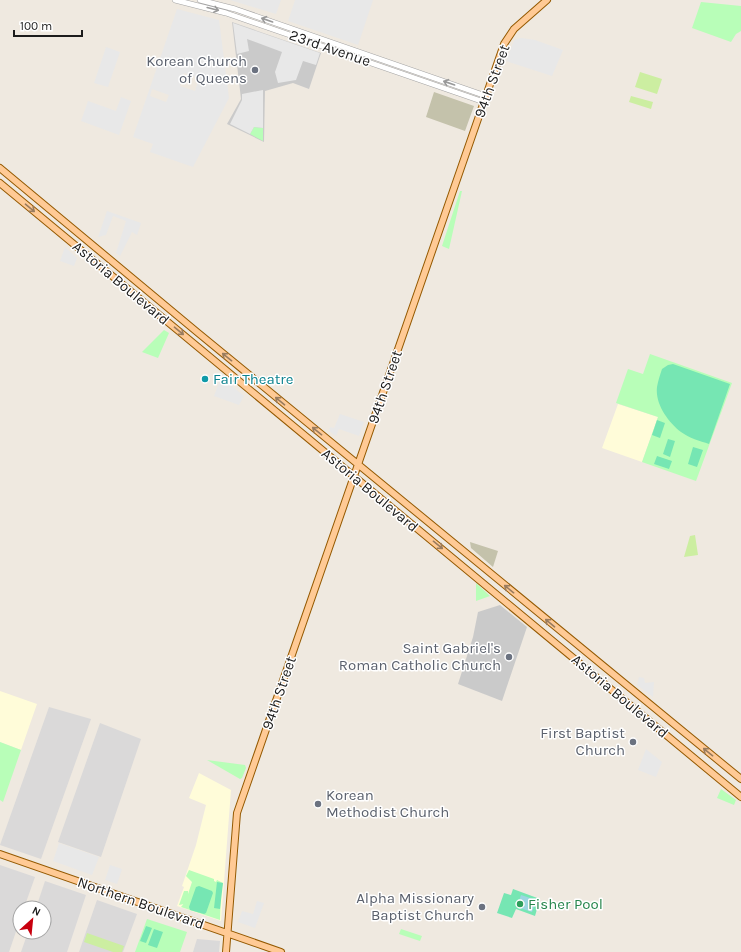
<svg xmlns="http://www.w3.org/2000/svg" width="741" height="952" font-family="Karla,sans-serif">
<rect width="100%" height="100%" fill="#efe9e0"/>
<path fill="#dad9d9" d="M 49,707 L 91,719 L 41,859 L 0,845 Z
M 100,723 L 141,739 L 101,857 L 58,842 Z
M 0,865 L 35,877 L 24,908 L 20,908 L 20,920 L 9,952 L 0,952 Z
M 45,881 L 86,895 L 67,952 L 21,952 L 28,932 L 44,932 L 44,908 L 36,908 Z
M 97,900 L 137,914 L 123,952 L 79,952 Z
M 197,939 L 220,941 L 219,952 L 193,952 Z"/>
<path fill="#fffcd9" d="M 618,404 L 658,417 L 642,462 L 602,448 Z
M 0,691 L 37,704 L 21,750 L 0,742 Z
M 199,773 L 231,790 L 221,921 L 177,906 L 184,887 L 182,886 L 196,845 L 206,805 L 189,798 Z"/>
<path fill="#cacaca" d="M 232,22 L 321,53 L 309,89 L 293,83 L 265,91 L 264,142 L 227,124 L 241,99 Z
M 500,605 L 527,627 L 502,701 L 458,684 L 473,637 L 478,612 Z"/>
<path fill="#c4c2ab" d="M 434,92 L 474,106 L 465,131 L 426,117 Z
M 470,542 L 498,551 L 493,567 L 471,548 Z"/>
<path fill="#cceea1" d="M 640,72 L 662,79 L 657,94 L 635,87 Z
M 631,96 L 653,102 L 651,109 L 629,102 Z
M 695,535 L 698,555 L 684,557 L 690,536 Z
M 87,933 L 124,946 L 122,952 L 113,952 L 84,942 Z"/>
<path fill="#b8feb8" d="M 701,2 L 741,6 L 741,31 L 736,34 L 731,42 L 692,28 Z
M 254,127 L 263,128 L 263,141 L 250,134 Z
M 460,191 L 462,191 L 449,249 L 442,246 Z
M 164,330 L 169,333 L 158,358 L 142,352 Z
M 650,354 L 732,383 L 696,481 L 642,462 L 658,417 L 616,403 L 628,369 L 643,374 Z
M 476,583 L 490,596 L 476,601 Z
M 0,742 L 21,750 L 3,802 L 0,800 Z
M 207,760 L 245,765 L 246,768 L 242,778 L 240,779 Z
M 721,789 L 736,800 L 734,805 L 717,798 Z
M 189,870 L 214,879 L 214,881 L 216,882 L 217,880 L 223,883 L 221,891 L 220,920 L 181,907 L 186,901 L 184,904 L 179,905 L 184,891 L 188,891 L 188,894 L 192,882 L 186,876 Z
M 147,919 L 187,932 L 180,952 L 135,952 Z
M 401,929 L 422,936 L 420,941 L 399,934 Z"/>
<path fill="#76e6b3" d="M 673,364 L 730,384 L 709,444 C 700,441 689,438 681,432 C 668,422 655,404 657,387 C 658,381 660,375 662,369 L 668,365 Z
M 657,420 L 665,423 L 660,438 L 652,435 Z
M 668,439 L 675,441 L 670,457 L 663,454 Z
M 693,447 L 703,450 L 697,467 L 688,464 Z
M 657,456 L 672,461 L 669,469 L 654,464 Z
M 217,882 L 223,883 L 220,909 L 214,908 Z
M 199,886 L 212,891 L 213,893 L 206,913 L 204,914 L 190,910 L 189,907 L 196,887 Z
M 513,889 L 540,899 L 535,916 L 516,909 L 512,918 L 497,913 L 504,893 L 511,895 Z
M 146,926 L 152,928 L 146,943 L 140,941 Z
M 154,929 L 163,932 L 157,948 L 148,945 Z"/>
<path fill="#e8e8e8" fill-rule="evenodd" d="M 230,0 L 281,0 L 276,14 Z
M 295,0 L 373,0 L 358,45 L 288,21 Z
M 177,9 L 219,20 L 229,98 L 193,167 L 150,152 L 153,144 L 133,137 ZM 184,73 L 199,78 L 195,91 L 180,86 ZM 152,89 L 169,95 L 166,102 L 150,96 Z
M 233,23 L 320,53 L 316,65 L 303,61 L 296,80 L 278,83 L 275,72 L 282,52 L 247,39 L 249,51 L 237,54 Z
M 522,38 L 535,40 L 563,50 L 552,76 L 506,61 L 514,41 L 516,39 Z
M 106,47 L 120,52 L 108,87 L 94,83 Z
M 263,90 L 263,128 L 254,127 L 250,134 L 230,124 L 242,100 L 242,94 Z
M 121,97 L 131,101 L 119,135 L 81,121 L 88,101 L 116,111 Z
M 107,211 L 141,223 L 137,235 L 132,232 L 120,256 L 116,253 L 126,221 L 113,216 L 106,235 L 98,237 Z
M 65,247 L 77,258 L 74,266 L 60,261 Z
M 220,380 L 228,383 L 244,396 L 239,405 L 214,396 Z
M 340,414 L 364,422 L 359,436 L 339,429 L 336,436 L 329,431 L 330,427 L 334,428 Z
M 639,677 L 644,678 L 645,683 L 654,682 L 653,697 L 637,685 Z
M 646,749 L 662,762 L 656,777 L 638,770 Z
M 59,843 L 99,857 L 92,875 L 53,861 Z
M 110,865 L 122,869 L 117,884 L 105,880 Z
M 257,901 L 264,903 L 255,928 L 238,922 L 242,911 L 253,914 Z"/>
<path fill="#9cd6e1" d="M 521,895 L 536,900 L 532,912 L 517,907 Z"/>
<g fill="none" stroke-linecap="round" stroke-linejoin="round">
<defs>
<path id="minor" d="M 175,0 L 226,13 L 484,102
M 200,0 L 235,9 L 486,96"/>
<path id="major" d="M 0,168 L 197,332 L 741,779
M 0,183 L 741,797
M 0,854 L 281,952
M 226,952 L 237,813 L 504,44 L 514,29 L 547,0"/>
</defs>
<use href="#minor" stroke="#a3a3a3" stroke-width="6"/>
<use href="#major" stroke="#945900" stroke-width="8"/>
<use href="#minor" stroke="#fff" stroke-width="5"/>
<use href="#major" stroke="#ffca95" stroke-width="6"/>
</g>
<defs><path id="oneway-shaft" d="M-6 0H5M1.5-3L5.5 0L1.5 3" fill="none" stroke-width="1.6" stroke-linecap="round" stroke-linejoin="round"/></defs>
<g stroke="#999">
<use href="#oneway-shaft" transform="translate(213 9) rotate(14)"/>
<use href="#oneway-shaft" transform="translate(267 20) rotate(-161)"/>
<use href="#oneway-shaft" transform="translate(449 83) rotate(-161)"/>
</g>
<g stroke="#997c5f">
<use href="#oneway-shaft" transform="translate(30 208) rotate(40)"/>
<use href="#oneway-shaft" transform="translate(179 331) rotate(40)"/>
<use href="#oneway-shaft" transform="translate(227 357) rotate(-141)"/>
<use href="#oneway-shaft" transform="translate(280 401) rotate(-140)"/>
<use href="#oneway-shaft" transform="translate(317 431) rotate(-141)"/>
<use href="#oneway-shaft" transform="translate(438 545) rotate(39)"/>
<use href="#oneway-shaft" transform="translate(509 589) rotate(-141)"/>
<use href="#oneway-shaft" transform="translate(550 623) rotate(-140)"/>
<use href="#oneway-shaft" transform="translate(708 752) rotate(-141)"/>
</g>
<g fill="#6b7280" stroke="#fff" stroke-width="1.5">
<circle cx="255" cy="70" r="4"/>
<circle cx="509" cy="657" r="4"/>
<circle cx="633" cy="742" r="4"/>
<circle cx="318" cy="804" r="4"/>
<circle cx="482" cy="907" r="4"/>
</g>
<circle fill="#0f9aa8" stroke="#fff" stroke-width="1.5" cx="205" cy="379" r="4"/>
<circle fill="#2e9e5b" stroke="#fff" stroke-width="1.5" cx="520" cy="904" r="4"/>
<g text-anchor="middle" stroke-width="3" stroke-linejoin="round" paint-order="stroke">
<g font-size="15" fill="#1c1c1c" stroke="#fff">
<text transform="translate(330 48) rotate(19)" y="5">23rd Avenue</text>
<text transform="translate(492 81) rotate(-70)" y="5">94th Street</text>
<text transform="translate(121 283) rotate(40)" y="5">Astoria Boulevard</text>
<text transform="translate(385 387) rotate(-71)" y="5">94th Street</text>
<text transform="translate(370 490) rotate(40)" y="5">Astoria Boulevard</text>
<text transform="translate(279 693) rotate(-71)" y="5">94th Street</text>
<text transform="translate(620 696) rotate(40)" y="5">Astoria Boulevard</text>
<text transform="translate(141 903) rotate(19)" y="5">Northern Boulevard</text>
</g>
<g font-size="15" fill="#5b616d" stroke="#fff" text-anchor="end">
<text x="247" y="66">Korean Church<tspan x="247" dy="17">of Queens</tspan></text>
<text x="501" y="653">Saint Gabriel's<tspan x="501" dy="17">Roman Catholic Church</tspan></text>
<text x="625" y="738">First Baptist<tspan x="625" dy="17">Church</tspan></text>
<text x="326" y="800" text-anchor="start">Korean<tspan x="326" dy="17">Methodist Church</tspan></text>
<text x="474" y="903">Alpha Missionary<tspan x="474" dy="17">Baptist Church</tspan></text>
</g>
<g font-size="15" fill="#0d838f" stroke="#fff" text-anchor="start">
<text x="213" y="384">Fair Theatre</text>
</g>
<g font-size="15" fill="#27864d" stroke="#fff" text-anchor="start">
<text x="528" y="909">Fisher Pool</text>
</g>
</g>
<g transform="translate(32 920) rotate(27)"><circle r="19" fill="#ffffff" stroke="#a4a4a4"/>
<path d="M0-3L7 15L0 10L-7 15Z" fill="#c8000e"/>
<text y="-6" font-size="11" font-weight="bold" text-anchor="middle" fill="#1c1c1c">N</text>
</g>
<path d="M14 30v6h68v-6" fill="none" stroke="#1c1c1c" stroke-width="2"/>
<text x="20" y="30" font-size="12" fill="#1c1c1c" stroke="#ffffff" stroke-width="3" paint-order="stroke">100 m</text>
</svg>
